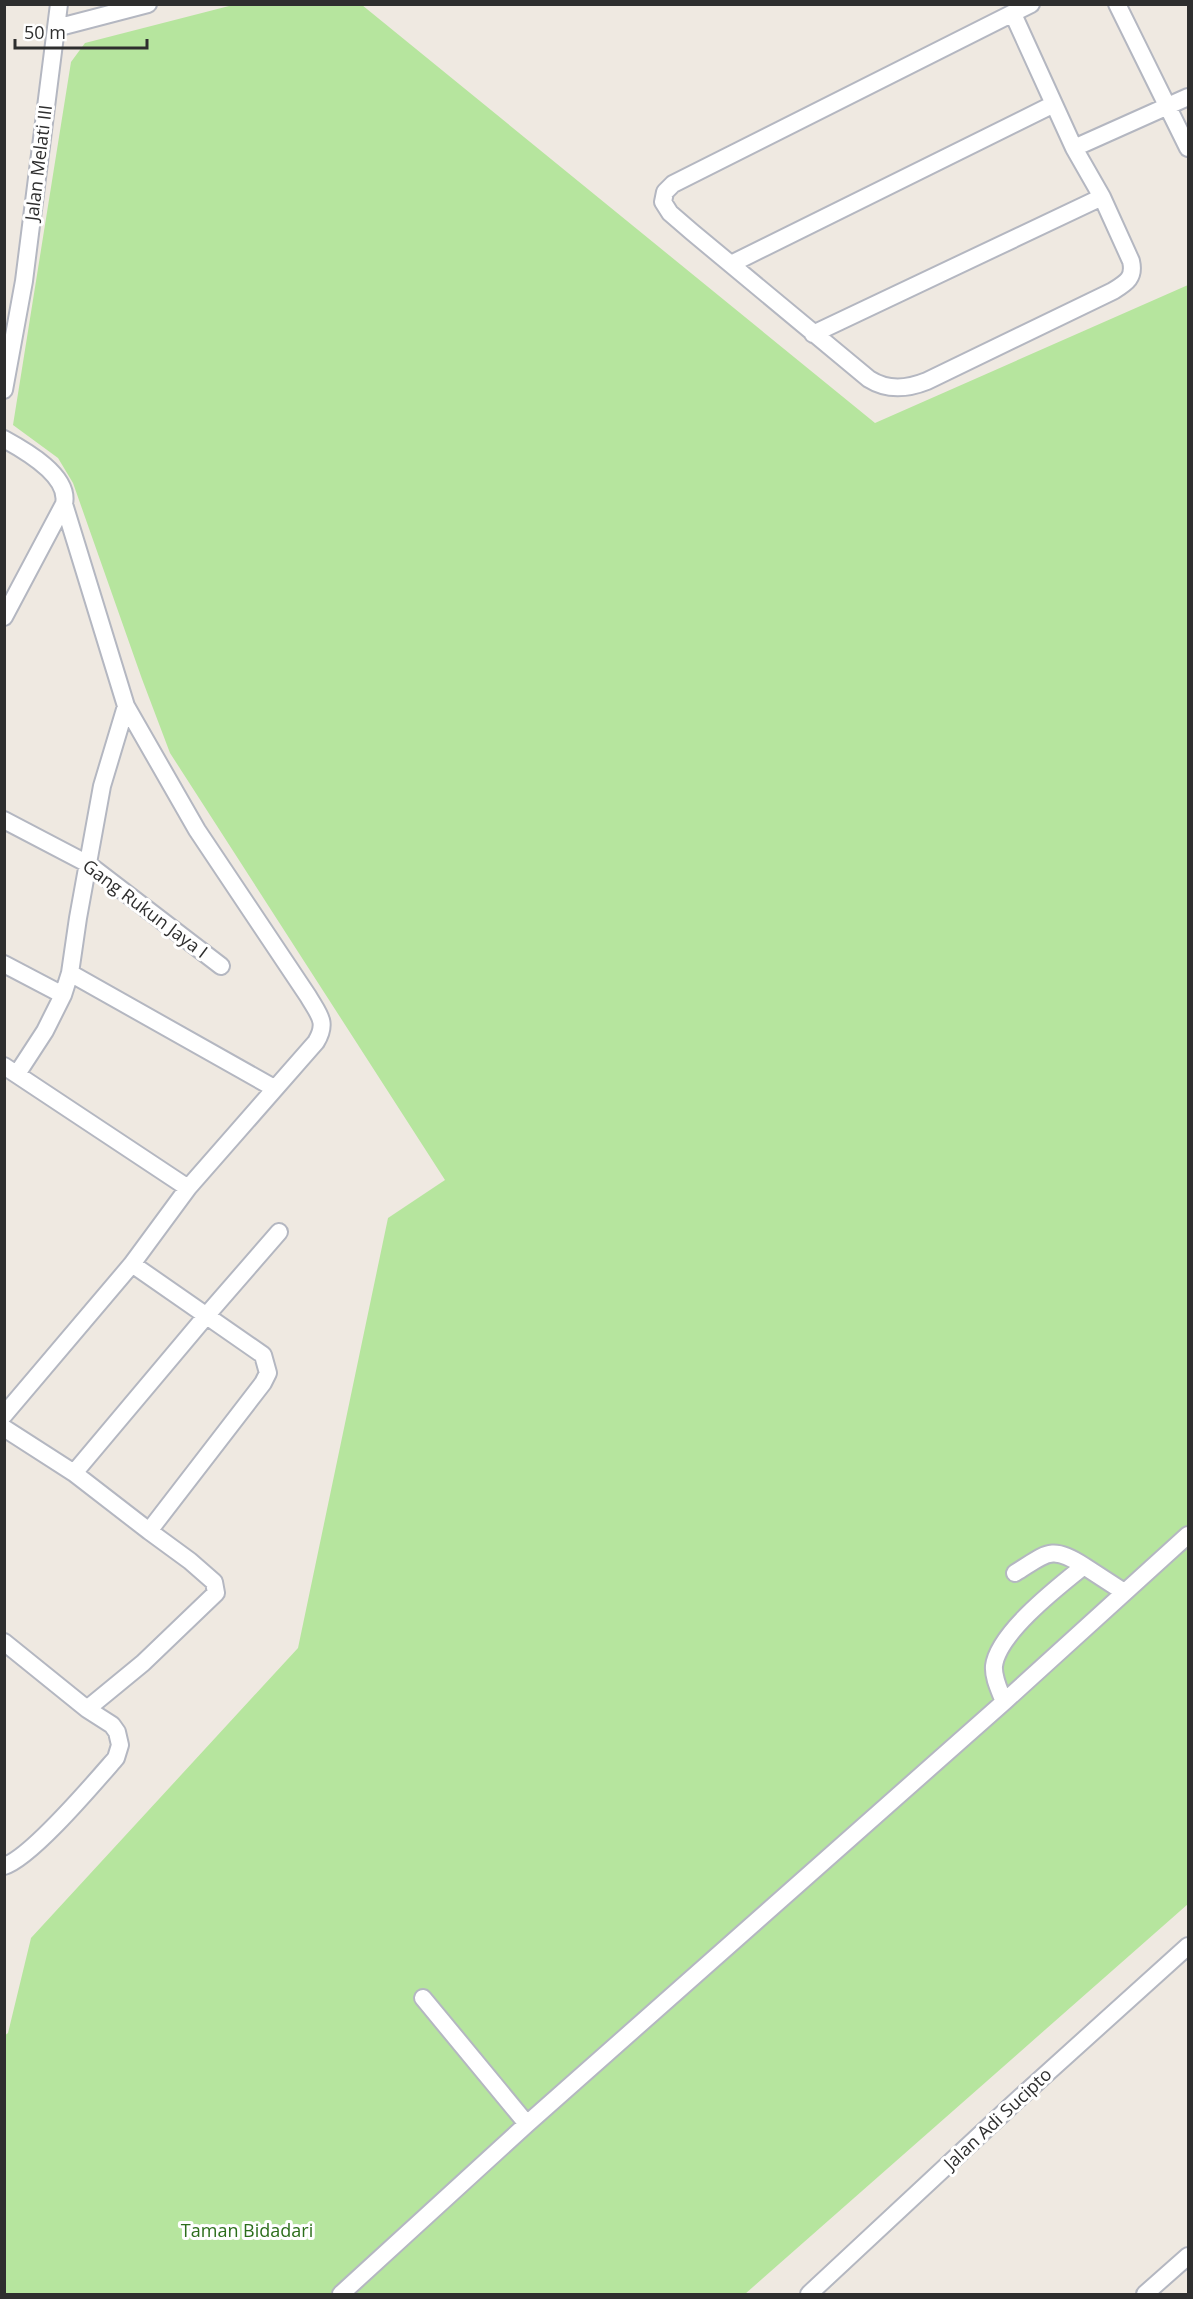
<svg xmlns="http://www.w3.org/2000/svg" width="1193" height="2299" font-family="'Open Sans',sans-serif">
<rect width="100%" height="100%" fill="#efe9e1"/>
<path fill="#b6e59e" d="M 233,5 L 362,5 L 875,423 L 1188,285 L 1188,1904 L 745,2294 L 5,2294 L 4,2036 L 8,2033 L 31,1938 L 298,1648 L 388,1218 L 445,1180 L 170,753 L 142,679 L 73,483 L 58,458 L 13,425 L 71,62 L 85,43 Z"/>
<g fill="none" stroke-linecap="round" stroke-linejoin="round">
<defs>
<path id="minor" d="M 1031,4 L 673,184 L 665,192 L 663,202 L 670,213 L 692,232 L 869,379 C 888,391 907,389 927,381 L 1113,291 C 1126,283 1135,278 1131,261 L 1102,197 L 1074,148
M 1117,4 L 1188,148
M 1013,14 L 1074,148 L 1188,97
M 56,28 L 148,4
M 731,264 L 1054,104
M 813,334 L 1102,197
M 4,390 L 24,281 L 59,4
M 4,439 C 26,451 70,476 64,504 L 4,617
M 126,706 L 197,830 L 308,996 C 319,1015 328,1022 316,1042 L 188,1188
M 4,820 L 88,864 L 221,966
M 4,964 L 63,995
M 70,973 L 274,1088
M 4,1066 L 188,1188 L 132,1264 L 263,1355 L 268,1373 L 263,1383 L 149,1531 L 190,1561 L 214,1582 L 216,1593 L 143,1663 L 87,1709
M 17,1074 L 45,1031 L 63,995 L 70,973 L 78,918 L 102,786 L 126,706 L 64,504
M 4,1415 L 132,1264
M 4,1428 L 74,1473 L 149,1531
M 74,1473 L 206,1316 L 279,1232
M 1015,1573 C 1046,1554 1051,1544 1084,1566
M 4,1642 L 87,1709 L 112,1725 L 117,1732 L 120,1745 L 116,1758 C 95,1782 31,1858 4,1866
M 1004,1702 C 1000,1691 993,1678 994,1666 C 998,1633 1059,1586 1084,1566 L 1124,1592
M 423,1998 L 527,2124
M 341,2294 L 527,2124 L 1004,1702 L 1188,1535
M 809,2294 L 1014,2103 L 1188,1946
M 1145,2294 L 1188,2256"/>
</defs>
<use href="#minor" stroke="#b4b7c1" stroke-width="20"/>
<use href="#minor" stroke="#fff" stroke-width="16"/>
</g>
<g text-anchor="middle" stroke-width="6" stroke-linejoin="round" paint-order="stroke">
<g font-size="18" fill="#2e2e2e" stroke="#fff">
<text transform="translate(39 163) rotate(-83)" y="6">Jalan Melati III</text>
<text transform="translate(145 909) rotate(37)" y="6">Gang Rukun Jaya I</text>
<text transform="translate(998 2119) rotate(-43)" y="6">Jalan Adi Sucipto</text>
</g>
<g font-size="18" fill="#2c6e1b" stroke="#fff">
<text x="247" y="2237">Taman Bidadari</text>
</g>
</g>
<rect width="1193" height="2299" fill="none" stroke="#2e2e2e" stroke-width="12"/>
<path d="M15 39v9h132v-9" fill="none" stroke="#2e2e2e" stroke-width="3"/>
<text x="24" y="39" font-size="18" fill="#2e2e2e" stroke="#ffffff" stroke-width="4.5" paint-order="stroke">50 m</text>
</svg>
